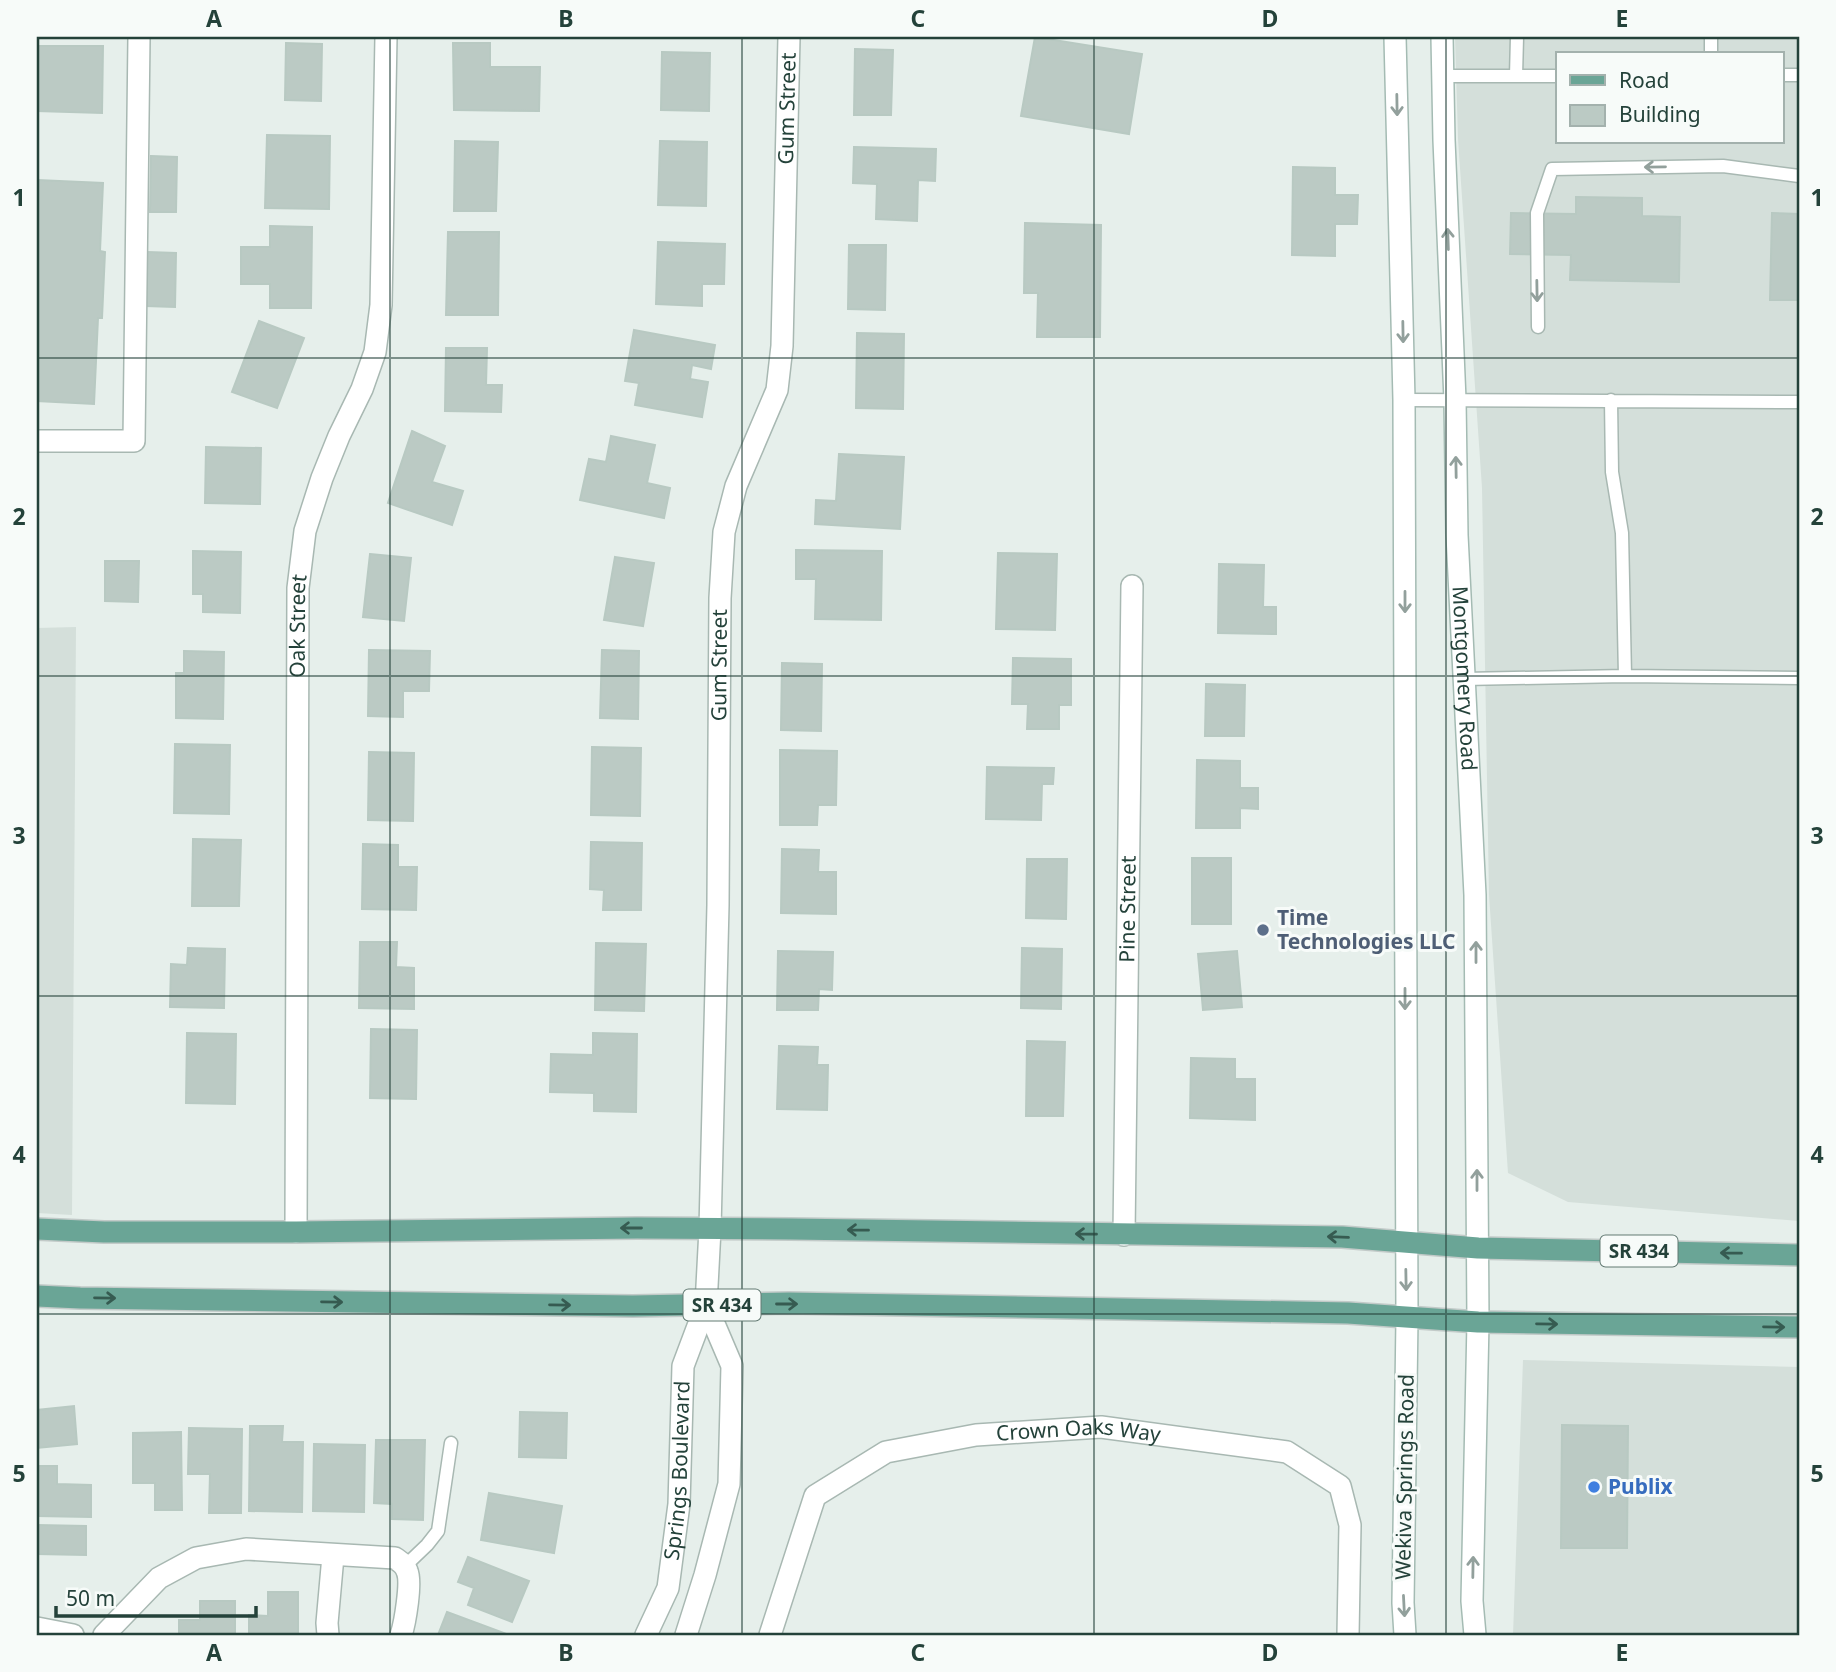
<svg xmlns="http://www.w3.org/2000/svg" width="1836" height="1672" font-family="'Noto Sans',sans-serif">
<rect width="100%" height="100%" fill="#e6efeb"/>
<path fill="#d4dfda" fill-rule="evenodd" d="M 1455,37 L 1799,37 L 1799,1221 L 1568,1202 L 1508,1173 L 1489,895 L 1482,488 L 1458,139 ZM 1558,54 L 1782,54 L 1782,142 L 1558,142 Z
M 76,627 L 72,1215 L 37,1213 L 37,628 Z
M 1523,1360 L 1799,1367 L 1799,1635 L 1513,1635 Z"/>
<path fill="#bbcac4" stroke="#b8c9c2" stroke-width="2" d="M 1035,37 L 1142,54 L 1129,134 L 1021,116 Z
M 286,43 L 322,44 L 321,101 L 285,100 Z
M 453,43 L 490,43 L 490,67 L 540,67 L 539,111 L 454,110 Z
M 37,46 L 103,46 L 102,113 L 37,111 Z
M 855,49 L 893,50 L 891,115 L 854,115 Z
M 662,52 L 710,53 L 709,111 L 661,110 Z
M 267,135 L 330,136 L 329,209 L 265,208 Z
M 455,141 L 498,142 L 496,211 L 454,211 Z
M 660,141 L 707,142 L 706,206 L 658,205 Z
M 854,147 L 936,149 L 935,181 L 918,180 L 917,221 L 876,219 L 877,184 L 853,183 Z
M 151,156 L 177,157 L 176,212 L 150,212 Z
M 1293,167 L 1335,168 L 1335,195 L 1358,195 L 1357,224 L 1335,224 L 1335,256 L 1292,255 Z
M 37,180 L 103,183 L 100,251 L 105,252 L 102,318 L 98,318 L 94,404 L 37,401 Z
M 1576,197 L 1642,198 L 1642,216 L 1680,217 L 1679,282 L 1570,280 L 1571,255 L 1510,254 L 1511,213 L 1576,214 Z
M 1772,213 L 1799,214 L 1799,300 L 1770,300 Z
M 1025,223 L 1101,225 L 1100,337 L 1037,337 L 1038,293 L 1024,293 Z
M 270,226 L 312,227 L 311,308 L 270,308 L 270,284 L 241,284 L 241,247 L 270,247 Z
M 448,232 L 499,232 L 498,315 L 446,315 Z
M 658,242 L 725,244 L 724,284 L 702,284 L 702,306 L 656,304 Z
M 849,245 L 886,245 L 885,310 L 848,309 Z
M 147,252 L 176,253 L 175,307 L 146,306 Z
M 259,321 L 304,338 L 277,408 L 232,392 Z
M 634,330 L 715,345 L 711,369 L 692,365 L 690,379 L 708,382 L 702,417 L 635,405 L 639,383 L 625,381 Z
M 857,333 L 904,334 L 903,409 L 856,408 Z
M 446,348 L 487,348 L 486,385 L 502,385 L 501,412 L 445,411 Z
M 412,431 L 445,446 L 432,482 L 463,491 L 452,525 L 388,503 Z
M 611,436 L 655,445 L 647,483 L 670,488 L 664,518 L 580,500 L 589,459 L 606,462 Z
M 206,447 L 261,448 L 260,504 L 205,503 Z
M 839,454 L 904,457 L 900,529 L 815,524 L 816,500 L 836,501 Z
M 796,550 L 882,551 L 881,620 L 815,619 L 816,579 L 796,579 Z
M 193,551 L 241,552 L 240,613 L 203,612 L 203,594 L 193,594 Z
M 998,553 L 1057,554 L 1055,630 L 996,629 Z
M 370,554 L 411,558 L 404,621 L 363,617 Z
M 615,557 L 654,563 L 643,626 L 604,620 Z
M 105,561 L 139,561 L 138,602 L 105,601 Z
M 1219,564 L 1264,565 L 1263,607 L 1276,607 L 1276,634 L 1218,633 Z
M 369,650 L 430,651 L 429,691 L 403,691 L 403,717 L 368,716 Z
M 602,650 L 639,651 L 638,719 L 600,718 Z
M 184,651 L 224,652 L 223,719 L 176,718 L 176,673 L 184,673 Z
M 1013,658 L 1071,659 L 1071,705 L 1059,705 L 1059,729 L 1027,729 L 1028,704 L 1012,704 Z
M 782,663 L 822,664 L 821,731 L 781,730 Z
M 1206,684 L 1245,685 L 1244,736 L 1205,736 Z
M 175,744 L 230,745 L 229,814 L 174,813 Z
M 592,747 L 641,748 L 640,816 L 591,815 Z
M 780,750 L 837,751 L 836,805 L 818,805 L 817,825 L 780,825 Z
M 369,752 L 414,753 L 413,821 L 368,820 Z
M 1197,760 L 1240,761 L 1240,788 L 1258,788 L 1258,809 L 1240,808 L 1240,828 L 1196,828 Z
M 987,767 L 1054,768 L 1053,784 L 1042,784 L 1041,820 L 986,819 Z
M 193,839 L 241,840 L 239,906 L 192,906 Z
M 591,842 L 642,843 L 641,910 L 603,910 L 604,890 L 590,889 Z
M 363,844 L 398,845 L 398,867 L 417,867 L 416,910 L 362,909 Z
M 782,849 L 819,850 L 818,872 L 836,872 L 836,914 L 781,913 Z
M 1192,858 L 1231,858 L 1231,924 L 1192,924 Z
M 1027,859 L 1067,859 L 1066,919 L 1026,918 Z
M 360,942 L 397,942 L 396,967 L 414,968 L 414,1009 L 359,1008 Z
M 596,943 L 646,944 L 644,1011 L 595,1010 Z
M 188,948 L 225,949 L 224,1008 L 170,1007 L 171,964 L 187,965 Z
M 1022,948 L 1062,949 L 1061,1009 L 1021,1008 Z
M 778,951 L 833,952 L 832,990 L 819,989 L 818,1010 L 777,1010 Z
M 1237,951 L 1242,1007 L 1203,1010 L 1198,954 Z
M 371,1029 L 417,1030 L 416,1099 L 370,1098 Z
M 187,1033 L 236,1034 L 235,1104 L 186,1103 Z
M 593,1033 L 637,1034 L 636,1112 L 594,1111 L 594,1093 L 550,1092 L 551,1054 L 593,1055 Z
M 1027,1041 L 1065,1042 L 1063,1116 L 1026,1116 Z
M 779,1046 L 818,1047 L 817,1065 L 828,1065 L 827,1110 L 777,1109 Z
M 1191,1058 L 1235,1059 L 1235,1079 L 1255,1079 L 1255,1120 L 1190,1118 Z
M 74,1406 L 77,1444 L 37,1448 L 37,1410 Z
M 520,1412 L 567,1413 L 566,1458 L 519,1457 Z
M 1562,1425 L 1628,1426 L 1627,1548 L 1561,1548 Z
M 250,1426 L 283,1426 L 282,1442 L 303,1442 L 302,1512 L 249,1511 Z
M 189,1428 L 242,1429 L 241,1513 L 209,1513 L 210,1474 L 188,1474 Z
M 181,1432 L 182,1510 L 155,1510 L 155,1483 L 133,1483 L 133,1433 Z
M 376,1440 L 425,1440 L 423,1520 L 392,1519 L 392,1504 L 374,1503 Z
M 314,1444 L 365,1445 L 364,1512 L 313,1511 Z
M 37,1466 L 57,1466 L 57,1484 L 91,1485 L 91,1517 L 37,1516 Z
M 489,1493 L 562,1506 L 554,1553 L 481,1540 Z
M 37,1525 L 86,1526 L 86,1555 L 37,1554 Z
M 468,1557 L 529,1581 L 512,1622 L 468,1605 L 474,1588 L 458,1582 Z
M 268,1592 L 298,1592 L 298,1635 L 249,1635 L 249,1615 L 268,1616 Z
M 200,1601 L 235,1601 L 235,1635 L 179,1635 L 179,1620 L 200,1620 Z
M 447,1612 L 509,1635 L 438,1635 Z"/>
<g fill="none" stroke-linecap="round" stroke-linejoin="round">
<defs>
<path id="lane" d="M 1711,54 L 1711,37
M 1782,75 L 1799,75
M 1443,76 L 1558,76
M 1516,76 L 1517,37
M 1538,327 L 1537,213 L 1552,169 L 1723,166 L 1799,176
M 1404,400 L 1799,402
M 1611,400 L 1612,472 L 1622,533 L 1625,676
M 1464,679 L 1625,676 L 1799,678
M 405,1566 L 427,1545 L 438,1531 L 451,1443"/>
<g id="street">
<path d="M 37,441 L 134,441 L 139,37"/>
<path id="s1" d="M 296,1232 L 298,588 L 305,531 L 322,478 L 339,436 L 362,389 L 375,352 L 381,305 L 386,37"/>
<path id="s2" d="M 1124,1235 L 1132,586"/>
<path d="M 37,1628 L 73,1635"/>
<path d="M 104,1635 L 159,1578 L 196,1558 L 246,1549 L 395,1558 C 400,1562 405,1564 407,1571 C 412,1582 405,1623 401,1635"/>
<path d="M 328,1635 L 327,1623 L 333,1556"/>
<path id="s3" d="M 646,1635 L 668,1588 L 679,1504 L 683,1366 L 706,1305 L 710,1229 L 718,905 L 720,598 L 724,532 L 736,486 L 777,390 L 782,346 L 789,37"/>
<path d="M 686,1635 L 705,1575 L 729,1484 L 732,1366 L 706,1305"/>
<path id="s4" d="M 770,1635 L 815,1496 L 886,1452 L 976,1435 L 1101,1427 L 1287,1452 L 1340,1486 L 1350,1525 L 1348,1635"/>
</g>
<g id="secondary">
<path d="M 1395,37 L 1404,400 L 1407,1318 L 1403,1603 L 1405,1635"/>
<path id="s5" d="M 1442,37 L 1444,140 L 1455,400 L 1457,535 L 1475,895 L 1478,1322 L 1472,1601 L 1475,1635"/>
</g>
<path id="primary" d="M 37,1229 L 104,1232 L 296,1232 L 637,1228 L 791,1229 L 1342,1237 L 1478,1248 L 1799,1255
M 37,1296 L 80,1298 L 633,1306 L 789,1303 L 1348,1313 L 1478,1322 L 1799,1327"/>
</defs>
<use href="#lane" stroke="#a8b8b2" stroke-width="15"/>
<use href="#street" stroke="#a8b8b2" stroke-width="24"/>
<use href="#secondary" stroke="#a4bbb3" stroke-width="24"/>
<use href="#primary" stroke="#c2cac8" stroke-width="24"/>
<use href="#lane" stroke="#fff" stroke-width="12"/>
<use href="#street" stroke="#fff" stroke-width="21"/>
<use href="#secondary" stroke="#fff" stroke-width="21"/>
<use href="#primary" stroke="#6aa596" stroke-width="21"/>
</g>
<defs><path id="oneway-shaft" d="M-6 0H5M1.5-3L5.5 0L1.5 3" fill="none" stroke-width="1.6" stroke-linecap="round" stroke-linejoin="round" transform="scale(1.75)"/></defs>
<g stroke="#92a09c">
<use href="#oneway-shaft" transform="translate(1397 105) rotate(89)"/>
<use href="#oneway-shaft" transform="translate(1655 167) rotate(179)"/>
<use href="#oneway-shaft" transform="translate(1448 239) rotate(-92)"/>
<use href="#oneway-shaft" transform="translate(1537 291) rotate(89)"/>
<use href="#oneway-shaft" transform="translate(1403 332) rotate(89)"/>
<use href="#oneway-shaft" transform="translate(1456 467) rotate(-91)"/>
<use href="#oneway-shaft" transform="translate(1405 602) rotate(90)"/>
<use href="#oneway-shaft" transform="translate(1476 952) rotate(-90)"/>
<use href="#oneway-shaft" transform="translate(1405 999) rotate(90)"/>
<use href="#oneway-shaft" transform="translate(1477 1180) rotate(-90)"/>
<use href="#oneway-shaft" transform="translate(1406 1280) rotate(89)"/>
<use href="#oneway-shaft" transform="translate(1473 1567) rotate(-89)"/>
<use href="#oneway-shaft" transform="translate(1404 1606) rotate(87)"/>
</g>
<g stroke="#365b51">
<use href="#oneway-shaft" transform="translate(631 1228) rotate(180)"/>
<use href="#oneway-shaft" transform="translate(858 1230) rotate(-179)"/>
<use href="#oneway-shaft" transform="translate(1086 1234) rotate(-179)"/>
<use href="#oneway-shaft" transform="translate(1338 1237) rotate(-178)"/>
<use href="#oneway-shaft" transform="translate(1731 1253) rotate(-179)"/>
<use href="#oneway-shaft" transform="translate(105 1298) rotate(1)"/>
<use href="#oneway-shaft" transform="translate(332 1302) rotate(1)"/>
<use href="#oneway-shaft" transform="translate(787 1304)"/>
<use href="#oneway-shaft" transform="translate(560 1305) rotate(1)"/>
<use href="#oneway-shaft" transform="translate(1547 1324) rotate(1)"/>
<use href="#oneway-shaft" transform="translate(1774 1327) rotate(1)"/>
</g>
<path fill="none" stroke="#24423a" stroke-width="2" stroke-opacity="0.55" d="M 390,37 L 390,1635M 742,37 L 742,1635M 1094,37 L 1094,1635M 1446,37 L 1446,1635M 37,358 L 1799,358M 37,676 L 1799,676M 37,996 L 1799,996M 37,1314 L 1799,1314"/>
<circle fill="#5c6f8a" stroke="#f7fbf9" stroke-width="2.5" cx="1263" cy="930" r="7"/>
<circle fill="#3f7fe0" stroke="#f7fbf9" stroke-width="2.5" cx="1594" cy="1487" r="7"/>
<g text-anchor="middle" stroke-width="6" stroke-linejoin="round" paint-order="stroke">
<g fill="#f7fbf9" stroke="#637a73" stroke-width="2">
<rect x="1600.5" y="1235.5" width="77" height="31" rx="5"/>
<rect x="683.5" y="1289.5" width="77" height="31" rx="5"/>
</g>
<g font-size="19" font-weight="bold" fill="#24423a">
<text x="1639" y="1258">SR 434</text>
<text x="722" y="1312">SR 434</text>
</g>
<g font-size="21" fill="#24423a" stroke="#f7fbf9">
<text dy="7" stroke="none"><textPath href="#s3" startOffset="1547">Gum Street</textPath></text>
<text dy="7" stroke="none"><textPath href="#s1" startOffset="606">Oak Street</textPath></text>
<text dy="7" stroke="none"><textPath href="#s3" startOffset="980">Gum Street</textPath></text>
<text dy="7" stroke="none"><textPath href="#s5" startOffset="642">Montgomery Road</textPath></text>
<text dy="7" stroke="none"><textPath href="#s2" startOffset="326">Pine Street</textPath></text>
<text dy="7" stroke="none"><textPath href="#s4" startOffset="424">Crown Oaks Way</textPath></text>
<text dy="7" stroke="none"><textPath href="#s3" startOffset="170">Springs Boulevard</textPath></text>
<text transform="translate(1405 1477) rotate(-89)" y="7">Wekiva Springs Road</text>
</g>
<g font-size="21" font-weight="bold" fill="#4e5e75" stroke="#f7fbf9" text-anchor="start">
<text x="1277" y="925">Time<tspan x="1277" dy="24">Technologies LLC</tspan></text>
</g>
<g font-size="21" font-weight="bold" fill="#366cbe" stroke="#f7fbf9" text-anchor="start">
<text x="1608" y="1494">Publix</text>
</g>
</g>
<rect width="1836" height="1672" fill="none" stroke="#f7fbf9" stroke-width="77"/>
<rect x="1556" y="52" width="228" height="91" fill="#f7fbf9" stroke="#a3b1ad" stroke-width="2"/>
<rect x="1570" y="75" width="35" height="10" fill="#6aa596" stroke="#a3b1ad" stroke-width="2"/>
<text x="1619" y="88" font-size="21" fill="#24423a">Road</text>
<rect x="1570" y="105" width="35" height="21" fill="#bbcac4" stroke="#a3b1ad" stroke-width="2"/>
<text x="1619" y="122" font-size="21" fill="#24423a">Building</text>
<path d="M56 1606v10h200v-10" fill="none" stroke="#24423a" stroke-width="3.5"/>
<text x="66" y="1606" font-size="21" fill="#24423a" stroke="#f7fbf9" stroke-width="5" paint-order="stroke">50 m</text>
<rect x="38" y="38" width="1760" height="1596" fill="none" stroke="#24423a" stroke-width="2.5"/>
<g font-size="23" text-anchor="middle" font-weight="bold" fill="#24423a">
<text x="214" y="27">A</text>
<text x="566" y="27">B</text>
<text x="918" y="27">C</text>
<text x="1270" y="27">D</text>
<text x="1622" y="27">E</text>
<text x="19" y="206">1</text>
<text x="1817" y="206">1</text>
<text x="19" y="525">2</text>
<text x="1817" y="525">2</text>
<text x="19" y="844">3</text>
<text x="1817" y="844">3</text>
<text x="19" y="1163">4</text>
<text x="1817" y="1163">4</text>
<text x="19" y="1482">5</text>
<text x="1817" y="1482">5</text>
<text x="214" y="1661">A</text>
<text x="566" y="1661">B</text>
<text x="918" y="1661">C</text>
<text x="1270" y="1661">D</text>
<text x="1622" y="1661">E</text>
</g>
</svg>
